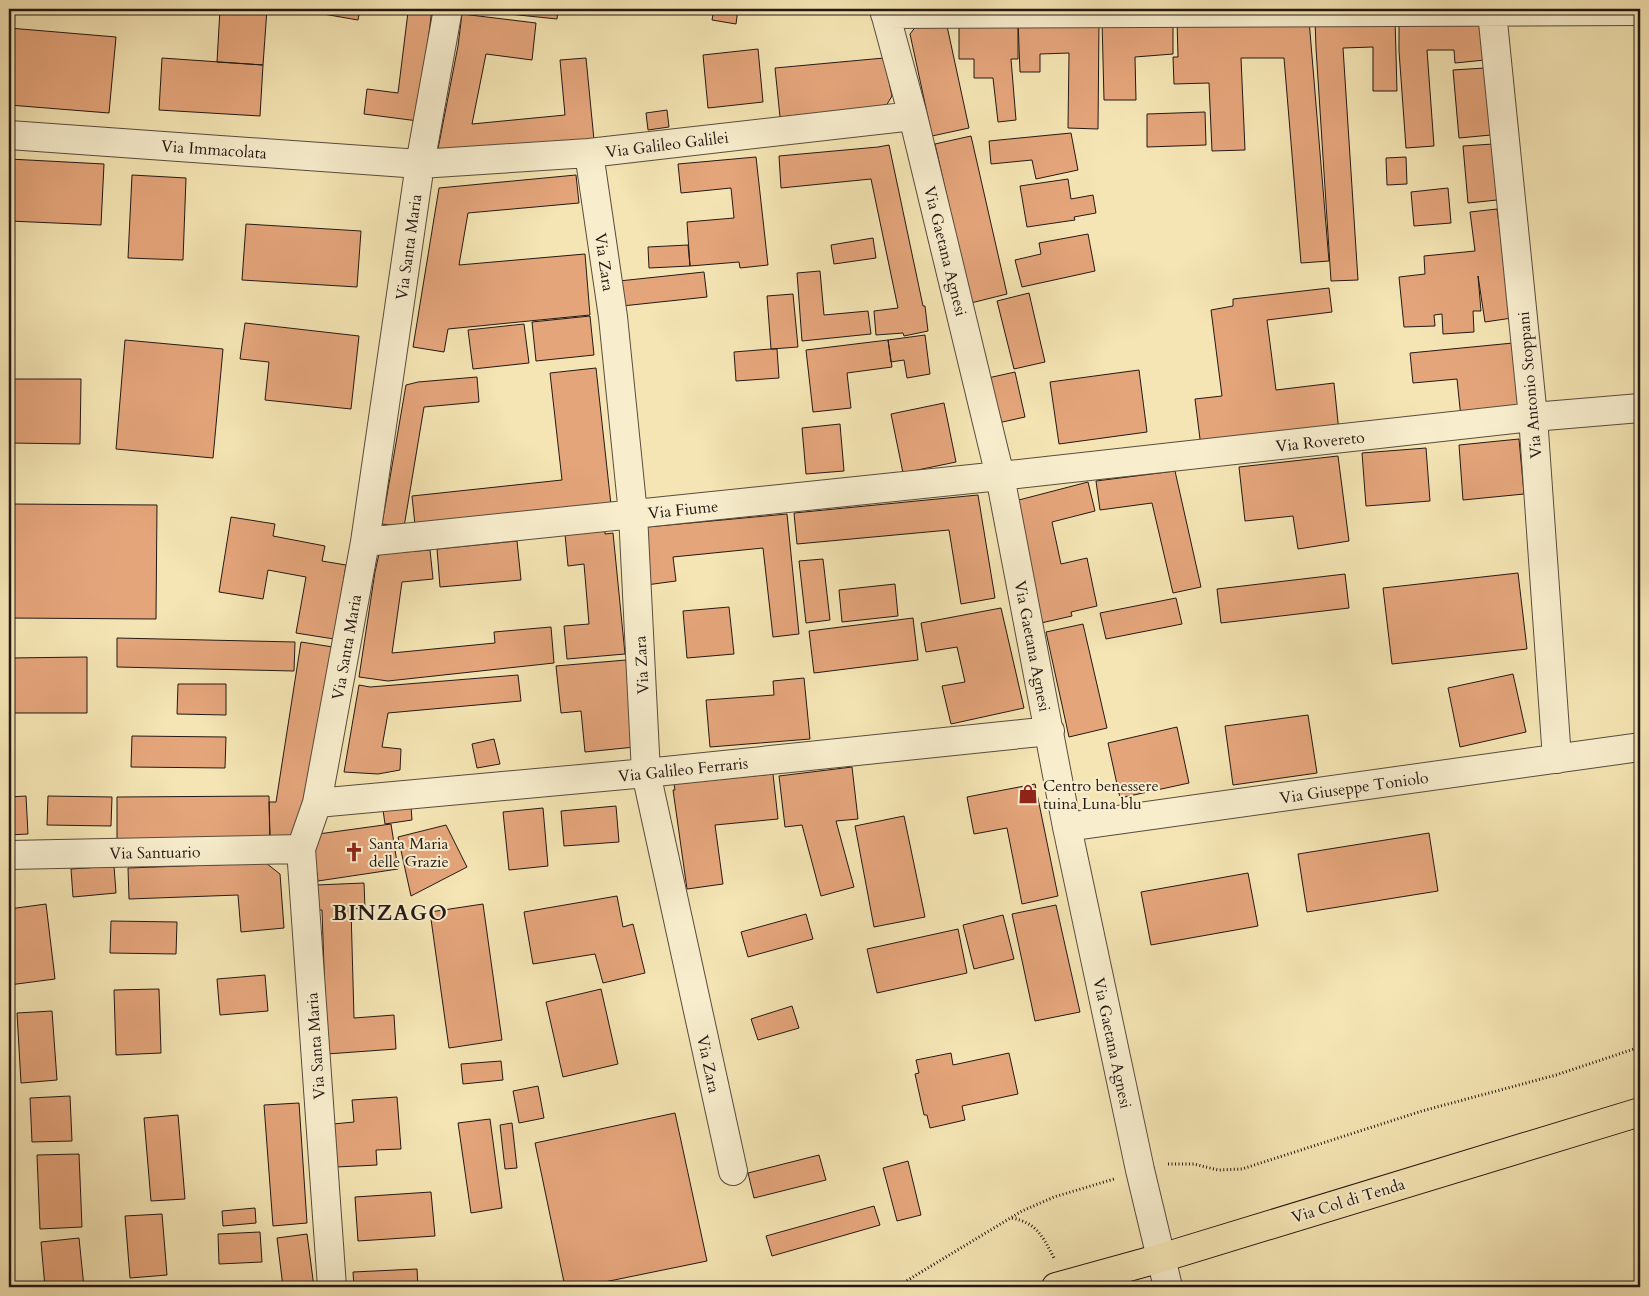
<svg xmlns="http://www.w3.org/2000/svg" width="1649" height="1296" font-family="Cardo,serif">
<rect width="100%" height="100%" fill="#f5e5b4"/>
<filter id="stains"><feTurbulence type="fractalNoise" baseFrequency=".004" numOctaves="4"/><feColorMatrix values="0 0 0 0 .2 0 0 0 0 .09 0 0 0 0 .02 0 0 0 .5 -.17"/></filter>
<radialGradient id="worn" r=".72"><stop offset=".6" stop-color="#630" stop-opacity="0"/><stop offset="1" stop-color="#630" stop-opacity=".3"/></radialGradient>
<path fill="#e5a57b" stroke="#231814" d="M 220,9 L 267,9 L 263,65 L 217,62 Z
M 300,9 L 360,9 L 358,20 L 300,10 Z
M 379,9 L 432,9 L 418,121 L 364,114 L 367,89 L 398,93 L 408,12 Z
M 510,9 L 558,9 L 557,19 L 509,14 Z
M 714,9 L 738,9 L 736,24 L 712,20 Z
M 462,14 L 536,23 L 532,60 L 486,54 L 472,124 L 565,115 L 560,60 L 586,58 L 594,140 L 437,154 L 458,46 Z
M 1173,19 L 1173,54 L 1135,57 L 1136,100 L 1104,100 L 1102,20 Z
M 1395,19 L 1397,91 L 1373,91 L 1373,47 L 1343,48 L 1358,280 L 1331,281 L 1316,48 L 1315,20 Z
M 1177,20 L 1309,20 L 1329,261 L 1301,263 L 1284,58 L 1241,58 L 1245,150 L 1212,151 L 1209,83 L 1174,84 L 1173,57 L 1178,57 Z
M 1482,20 L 1485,60 L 1455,63 L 1454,50 L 1427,50 L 1434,146 L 1406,148 L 1399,51 L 1399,21 Z
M 920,21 L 947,26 L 969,128 L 932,136 L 910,34 Z
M 1018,21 L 1099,21 L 1098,129 L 1068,128 L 1069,53 L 1040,54 L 1040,72 L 1020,72 Z
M 959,22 L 1018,22 L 1018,59 L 1011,59 L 1016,120 L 998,122 L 993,78 L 974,78 L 974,59 L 959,59 Z
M 9,28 L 116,37 L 109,113 L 9,105 Z
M 758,49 L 763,102 L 708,108 L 703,55 Z
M 162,58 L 263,65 L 260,116 L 159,110 Z
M 884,58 L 892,96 L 886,106 L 780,117 L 775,68 Z
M 1485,68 L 1491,135 L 1459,138 L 1453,70 Z
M 667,110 L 669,127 L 648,130 L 646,113 Z
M 1205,112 L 1206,145 L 1147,147 L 1147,114 Z
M 1071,133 L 1078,170 L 1036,179 L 1032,160 L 991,164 L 989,141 Z
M 971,136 L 1007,294 L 971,303 L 935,144 Z
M 1493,144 L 1497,200 L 1468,203 L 1463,146 Z
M 889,145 L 923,306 L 925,306 L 928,331 L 904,336 L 903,333 L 876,335 L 874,311 L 898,308 L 871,179 L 781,188 L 779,156 L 878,147 Z
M 756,157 L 768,265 L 740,268 L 739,262 L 690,266 L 687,222 L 734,218 L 731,188 L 681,193 L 678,164 Z
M 1406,157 L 1407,184 L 1387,185 L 1386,158 Z
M 9,159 L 104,164 L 101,225 L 9,221 Z
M 132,175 L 186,178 L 183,260 L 128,258 Z
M 576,175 L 579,203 L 468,213 L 459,265 L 585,254 L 590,315 L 448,329 L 444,352 L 413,347 L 439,188 Z
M 1068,179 L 1071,199 L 1093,195 L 1096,213 L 1074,217 L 1075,220 L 1027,227 L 1020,186 Z
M 1448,188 L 1451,223 L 1414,226 L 1411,192 Z
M 1497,209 L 1512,318 L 1485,322 L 1478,276 L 1481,311 L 1473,311 L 1474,332 L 1443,334 L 1442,314 L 1434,315 L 1435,326 L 1404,327 L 1399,277 L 1425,274 L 1424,256 L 1475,251 L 1470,212 Z
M 246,224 L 361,231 L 357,287 L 242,280 Z
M 1088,234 L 1095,271 L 1022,287 L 1015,260 L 1041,254 L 1039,243 Z
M 873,238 L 876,258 L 834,264 L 831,245 Z
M 688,245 L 690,266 L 649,268 L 648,247 Z
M 820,271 L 824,315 L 868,311 L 871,334 L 802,341 L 797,273 Z
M 704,272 L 707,297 L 622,306 L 619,281 Z
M 1329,288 L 1332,312 L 1267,320 L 1276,390 L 1334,383 L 1339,432 L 1201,447 L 1195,399 L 1222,396 L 1211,310 L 1233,306 L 1233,299 Z
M 1029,293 L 1045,362 L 1014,369 L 997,301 Z
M 793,294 L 798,347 L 771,349 L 767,296 Z
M 590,316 L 594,355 L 536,361 L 532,322 Z
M 245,323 L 359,336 L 351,409 L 265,400 L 269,362 L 240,359 Z
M 524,324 L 529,363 L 473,369 L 468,330 Z
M 925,335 L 930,374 L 907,378 L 904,360 L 891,362 L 888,340 Z
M 125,340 L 223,349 L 213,458 L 116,449 Z
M 888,340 L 892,367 L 847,373 L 851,408 L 813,412 L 806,350 Z
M 1513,343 L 1519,412 L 1461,418 L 1457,379 L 1413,383 L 1410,353 Z
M 771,349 L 777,349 L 779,378 L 736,381 L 734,352 Z
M 596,368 L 611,505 L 415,525 L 412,496 L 562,480 L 550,373 Z
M 1139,370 L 1147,432 L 1059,444 L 1050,382 Z
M 1015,372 L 1025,417 L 998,423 L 988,378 Z
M 477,377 L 479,402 L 424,407 L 404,527 L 382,524 L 406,385 L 418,382 Z
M 9,379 L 81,379 L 80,444 L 9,443 Z
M 944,403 L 956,462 L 903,473 L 891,414 Z
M 840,424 L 844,471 L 806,474 L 802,428 Z
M 1519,439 L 1524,494 L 1463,500 L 1459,445 Z
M 1426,448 L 1430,501 L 1366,506 L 1362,453 Z
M 1338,456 L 1349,541 L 1298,549 L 1293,516 L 1245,521 L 1239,467 Z
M 1175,471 L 1201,587 L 1173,593 L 1152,503 L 1100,510 L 1096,481 Z
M 1088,482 L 1095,511 L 1052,522 L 1061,564 L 1087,558 L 1097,606 L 1071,612 L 1072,616 L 1041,623 L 1015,501 Z
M 978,495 L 995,598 L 961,604 L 949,530 L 797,544 L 794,513 Z
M 9,504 L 157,505 L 156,619 L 9,618 Z
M 787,514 L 799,634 L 773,637 L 763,548 L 673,557 L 676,581 L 646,585 L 647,527 Z
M 231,517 L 275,524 L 273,536 L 325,546 L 322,561 L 346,565 L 334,639 L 296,633 L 306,577 L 268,570 L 263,599 L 219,592 Z
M 605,529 L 605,534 L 613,533 L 625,654 L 567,659 L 564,626 L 589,624 L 584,564 L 568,566 L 565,534 Z
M 517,541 L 521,580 L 440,587 L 437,549 Z
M 430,550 L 433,579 L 402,582 L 392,653 L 495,643 L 494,632 L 551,627 L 554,663 L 388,681 L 359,677 L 375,572 L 379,554 Z
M 823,559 L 830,620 L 806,623 L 799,561 Z
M 1518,573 L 1527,649 L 1392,664 L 1383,588 Z
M 1345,574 L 1349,608 L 1221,623 L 1217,589 Z
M 895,584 L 898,616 L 842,622 L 839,590 Z
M 1176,598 L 1182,624 L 1106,639 L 1100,613 Z
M 729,607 L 734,654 L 687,658 L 683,611 Z
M 1001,608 L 1024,708 L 951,724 L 942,686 L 965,682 L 957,647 L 926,652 L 921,623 Z
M 913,618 L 918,660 L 814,673 L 809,631 Z
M 1083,624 L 1107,728 L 1069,737 L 1046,632 Z
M 117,638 L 295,642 L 294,671 L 117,667 Z
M 301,642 L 333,647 L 299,841 L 270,841 L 269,802 L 276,802 Z
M 87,657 L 87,713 L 9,713 L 9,658 Z
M 626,660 L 635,747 L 585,752 L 581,711 L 561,713 L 556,666 Z
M 1513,674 L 1526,732 L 1460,747 L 1448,688 Z
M 518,675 L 521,701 L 388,713 L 382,747 L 401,749 L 400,770 L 378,774 L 344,772 L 359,685 L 370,687 Z
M 804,678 L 810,739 L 710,747 L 706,700 L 774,695 L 773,681 Z
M 178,684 L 226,684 L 226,715 L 177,714 Z
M 1308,715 L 1317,773 L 1233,785 L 1225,726 Z
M 1177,727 L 1189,783 L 1120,798 L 1108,743 Z
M 132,736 L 226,737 L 225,768 L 131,767 Z
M 494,739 L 500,764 L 477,768 L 472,744 Z
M 852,767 L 858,819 L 836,821 L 854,887 L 821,896 L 802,825 L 785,827 L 779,776 Z
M 773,774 L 778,819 L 715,825 L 723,884 L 687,889 L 673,790 L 675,790 L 674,784 Z
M 1035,784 L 1058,896 L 1022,904 L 1007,828 L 974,834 L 967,797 Z
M 26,796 L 28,834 L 9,835 L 9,797 Z
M 48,796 L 112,797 L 111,826 L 47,825 Z
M 269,796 L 270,838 L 117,839 L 117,797 Z
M 411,806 L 412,820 L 385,824 L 383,810 Z
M 616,806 L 619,842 L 564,846 L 561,811 Z
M 543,808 L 548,866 L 509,870 L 503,812 Z
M 904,816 L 925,917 L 874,927 L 855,826 Z
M 391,824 L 398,869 L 318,881 L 311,835 Z
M 446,825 L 467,867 L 411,896 L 398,837 Z
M 1429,833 L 1438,891 L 1307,912 L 1298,854 Z
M 266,863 L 280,874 L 284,928 L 241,932 L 238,895 L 129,899 L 128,868 Z
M 114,866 L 116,893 L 73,897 L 71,869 Z
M 1248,873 L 1258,926 L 1151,945 L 1141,892 Z
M 364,883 L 365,908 L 351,909 L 354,1018 L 394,1015 L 396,1049 L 327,1054 L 322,910 L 318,910 L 316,885 Z
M 617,896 L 623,927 L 633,924 L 645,973 L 603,983 L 595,954 L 533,964 L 524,912 Z
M 46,904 L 55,979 L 9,985 L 9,909 Z
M 483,904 L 502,1040 L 449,1048 L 430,912 Z
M 1056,905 L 1080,1012 L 1035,1021 L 1012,914 Z
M 806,914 L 813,939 L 748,957 L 741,932 Z
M 1003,915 L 1014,959 L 974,969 L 963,925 Z
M 111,921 L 177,922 L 176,954 L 110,953 Z
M 958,929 L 967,973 L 877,993 L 867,949 Z
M 265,975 L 268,1011 L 220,1015 L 217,979 Z
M 159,989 L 161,1053 L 116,1055 L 114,990 Z
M 601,989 L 618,1064 L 563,1077 L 546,1002 Z
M 792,1006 L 799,1028 L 758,1040 L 751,1019 Z
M 52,1011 L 57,1080 L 21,1083 L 17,1013 Z
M 951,1053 L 953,1065 L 1009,1053 L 1018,1094 L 962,1106 L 965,1120 L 930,1128 L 927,1115 L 924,1115 L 915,1074 L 919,1073 L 916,1060 Z
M 501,1061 L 503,1080 L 463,1084 L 461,1064 Z
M 538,1086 L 544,1118 L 519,1123 L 513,1091 Z
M 70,1096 L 72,1141 L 32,1142 L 30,1098 Z
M 397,1097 L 401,1149 L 376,1150 L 377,1165 L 336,1167 L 333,1124 L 354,1122 L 352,1100 Z
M 299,1103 L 307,1223 L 273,1226 L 264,1105 Z
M 675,1113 L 707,1261 L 580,1287 L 565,1287 L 535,1143 Z
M 178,1115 L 185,1199 L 151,1201 L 144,1118 Z
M 490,1119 L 502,1208 L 471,1213 L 458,1123 Z
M 512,1123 L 517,1168 L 505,1169 L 500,1125 Z
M 79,1154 L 82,1227 L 40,1229 L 37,1155 Z
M 819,1155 L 826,1180 L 754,1198 L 748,1173 Z
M 908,1161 L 921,1215 L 897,1221 L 883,1168 Z
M 431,1192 L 435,1236 L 358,1241 L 355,1197 Z
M 874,1206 L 880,1225 L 772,1256 L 766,1236 Z
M 255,1208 L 256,1223 L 223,1226 L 222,1211 Z
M 162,1214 L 167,1275 L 130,1278 L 125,1216 Z
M 260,1232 L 262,1262 L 219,1264 L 218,1234 Z
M 307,1234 L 314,1287 L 283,1287 L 277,1238 Z
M 79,1238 L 84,1287 L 45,1287 L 41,1242 Z
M 417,1269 L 418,1287 L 354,1287 L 353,1272 Z"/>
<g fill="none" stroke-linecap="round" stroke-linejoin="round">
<defs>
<path id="minor" d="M 884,9 L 913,116 L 1000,476 L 1067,827 L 1140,1170 L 1168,1287
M 1492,12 L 1533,417 L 1557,759
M 885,14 L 1640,11
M 9,135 L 420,164 L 589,153 L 913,116
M 589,153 L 613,317 L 633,514 L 646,773 L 733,1171
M 365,542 L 1000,476 L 1533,417 L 1640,408
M 317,803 L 646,773 L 1050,731
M 1067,827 L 1640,747
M 9,855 L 301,849
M 332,1287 L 301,849 L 317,803 L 365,542 L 420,164 L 448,9"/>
<path id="major" d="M 1056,1287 L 1161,1258 L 1640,1112"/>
</defs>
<use href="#minor" stroke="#584b3c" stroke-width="30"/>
<use href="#major" stroke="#231814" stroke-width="30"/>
<path stroke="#231814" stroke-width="3" stroke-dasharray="1 2.5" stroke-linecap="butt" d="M 1168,1164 L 1194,1164 L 1218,1170 L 1242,1169 L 1422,1111 L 1556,1075 L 1640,1047
M 1012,1218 C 1037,1223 1043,1237 1054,1258
M 887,1287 L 903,1283 L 1022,1211 L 1054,1197 L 1114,1179"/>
<use href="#minor" stroke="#f8eece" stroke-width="28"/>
<use href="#major" stroke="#f5e5b4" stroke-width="28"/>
</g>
<defs>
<symbol id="shop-bare" viewBox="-9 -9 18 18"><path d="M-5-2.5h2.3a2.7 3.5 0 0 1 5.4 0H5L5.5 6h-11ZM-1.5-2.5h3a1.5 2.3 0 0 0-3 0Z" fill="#8f2418" stroke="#f8eece" stroke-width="2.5" paint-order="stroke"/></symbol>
<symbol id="church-bare" viewBox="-9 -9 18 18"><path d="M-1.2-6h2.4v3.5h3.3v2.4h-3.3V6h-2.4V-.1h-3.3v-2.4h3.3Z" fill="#8f2418" stroke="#f8eece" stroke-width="2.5" paint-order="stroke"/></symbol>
</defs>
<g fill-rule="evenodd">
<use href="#shop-bare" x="1014" y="780" width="28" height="28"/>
<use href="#church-bare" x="340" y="838" width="28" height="28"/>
</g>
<g text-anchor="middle" stroke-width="4" stroke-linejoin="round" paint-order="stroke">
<g font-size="16" fill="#231814" stroke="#f8eece">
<text transform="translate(667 144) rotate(-7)" y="6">Via Galileo Galilei</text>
<text transform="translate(214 149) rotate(4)" y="6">Via Immacolata</text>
<text transform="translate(408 247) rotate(-82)" y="6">Via Santa Maria</text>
<text transform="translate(946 251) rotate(76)" y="6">Via Gaetana Agnesi</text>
<text transform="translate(605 262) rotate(82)" y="6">Via Zara</text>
<text transform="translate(1529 385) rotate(-95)" y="6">Via Antonio Stoppani</text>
<text transform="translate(1320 441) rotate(-6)" y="6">Via Rovereto</text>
<text transform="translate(683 509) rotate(-6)" y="6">Via Fiume</text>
<text transform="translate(1033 646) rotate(79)" y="6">Via Gaetana Agnesi</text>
<text transform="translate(346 647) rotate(-80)" y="6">Via Santa Maria</text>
<text transform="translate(641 665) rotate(-93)" y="6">Via Zara</text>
<text transform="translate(683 769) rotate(-6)" y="6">Via Galileo Ferraris</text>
<text transform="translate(1354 787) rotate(-8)" y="6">Via Giuseppe Toniolo</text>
<text transform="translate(155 852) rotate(-1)" y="6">Via Santuario</text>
<text transform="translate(1113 1043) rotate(78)" y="6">Via Gaetana Agnesi</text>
<text transform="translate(315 1046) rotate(-94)" y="6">Via Santa Maria</text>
<text transform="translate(709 1064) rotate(78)" y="6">Via Zara</text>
<text transform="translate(1348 1200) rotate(-17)" y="6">Via Col di Tenda</text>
</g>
<g font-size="16" fill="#231814" stroke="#f8eece" text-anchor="start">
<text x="1043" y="791">Centro benessere<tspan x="1043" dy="18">tuina Luna blu</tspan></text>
<text x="369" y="849">Santa Maria<tspan x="369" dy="18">delle Grazie</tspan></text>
</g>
<g font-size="21" font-weight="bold" letter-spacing="1" fill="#231814" stroke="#f8eece">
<text x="390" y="920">BINZAGO</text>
</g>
</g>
<rect width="1649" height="1296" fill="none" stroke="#f5e5b4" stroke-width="30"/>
<rect x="10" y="10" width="1629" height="1276" fill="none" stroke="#231814" stroke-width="2.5"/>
<rect x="15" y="15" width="1619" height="1266" fill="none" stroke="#231814"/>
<rect width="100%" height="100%" filter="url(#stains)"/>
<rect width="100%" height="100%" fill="url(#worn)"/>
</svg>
